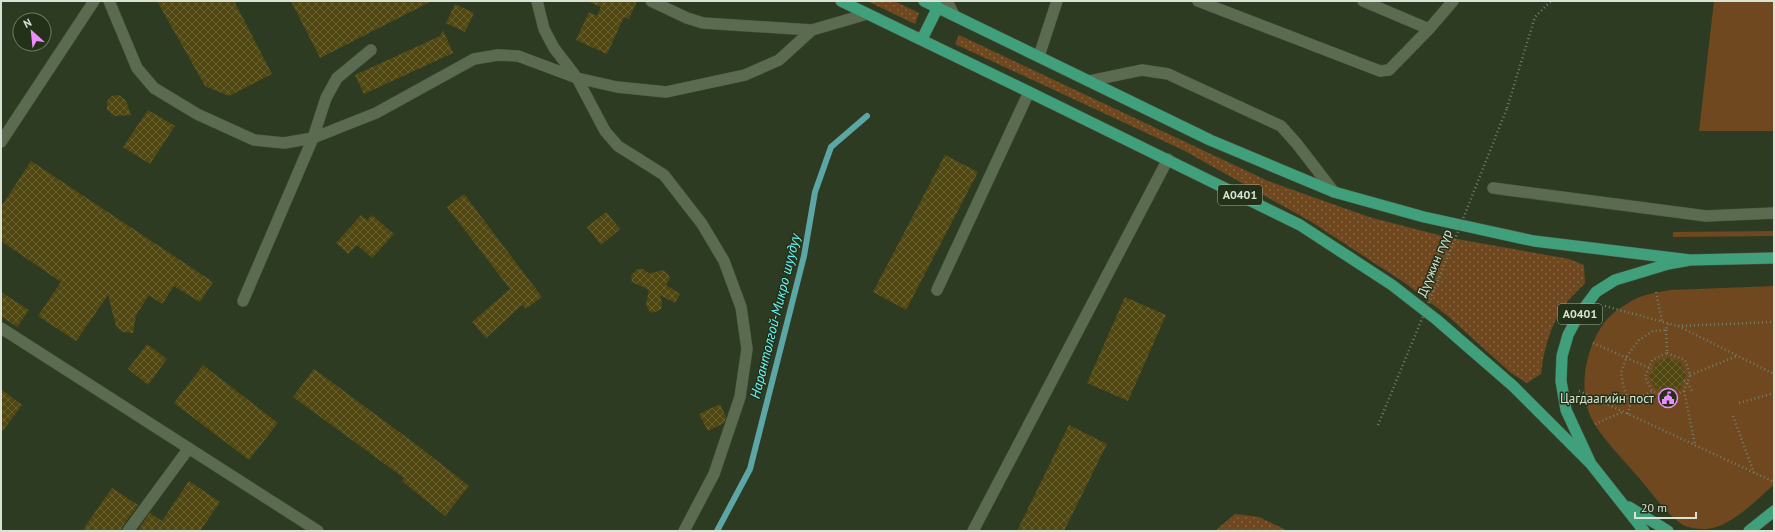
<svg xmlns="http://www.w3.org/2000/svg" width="1775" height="532" font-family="'PT Sans',sans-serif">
<defs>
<pattern id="grass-dots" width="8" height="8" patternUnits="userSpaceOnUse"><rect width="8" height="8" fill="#6f4820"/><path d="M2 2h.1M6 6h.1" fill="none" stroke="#836240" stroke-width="1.8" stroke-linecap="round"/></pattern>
<pattern id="building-cross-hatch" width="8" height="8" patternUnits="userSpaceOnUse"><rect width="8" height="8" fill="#514711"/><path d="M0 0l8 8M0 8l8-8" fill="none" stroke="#696133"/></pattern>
</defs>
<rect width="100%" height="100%" fill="#2d3b22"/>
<path fill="url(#grass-dots)" d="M 867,1 L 894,1 L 919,13 L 915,24 Z
M 959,35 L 1268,181 L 1369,217 L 1446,237 L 1569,259 L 1584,265 L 1585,283 C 1578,291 1568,299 1562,309 C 1550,327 1543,352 1541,374 L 1527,383 L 1511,373 L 1449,317 L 1405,283 L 1310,221 L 1183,150 L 955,44 Z
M 1235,514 L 1259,517 L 1288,531 L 1215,531 Z"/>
<path fill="#6f4820" d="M 1714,1 L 1774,1 L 1774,131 L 1699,131 Z
M 1774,231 L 1774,236 L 1673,237 L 1673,232 Z
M 1774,286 L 1774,485 C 1754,501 1732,527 1706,529 C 1698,529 1686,528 1680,523 C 1664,511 1652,493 1639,478 C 1624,460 1597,434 1589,413 C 1579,384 1586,348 1604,323 C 1611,313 1625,305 1635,299 C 1646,294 1659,292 1670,290 Z"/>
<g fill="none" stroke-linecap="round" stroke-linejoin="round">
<path stroke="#5ca7a6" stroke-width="6" d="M 717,531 L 750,469 L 804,256 L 815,192 L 831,147 L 867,116"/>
</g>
<path fill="url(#building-cross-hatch)" d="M 157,1 L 234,1 L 272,74 L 229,96 L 205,86 Z
M 291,1 L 432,1 L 320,58 Z
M 587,1 L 637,1 L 629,19 L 624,17 L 607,54 L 576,40 L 589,12 L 597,16 L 601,7 Z
M 455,4 L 474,13 L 465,32 L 446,23 Z
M 443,30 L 453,53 L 364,94 L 355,75 L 440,36 Z
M 119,95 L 126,101 L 131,115 L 115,116 L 107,110 L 107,101 L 112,96 Z
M 148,110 L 175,126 L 150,164 L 123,147 Z
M 945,155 L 978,172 L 906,310 L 873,292 Z
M 31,161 L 213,282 L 200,302 L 174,286 L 162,304 L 149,295 L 136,315 L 133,333 L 123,332 L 116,326 L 108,295 L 76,341 L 38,316 L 61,282 L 1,241 L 1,207 Z
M 464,194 L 542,297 L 526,309 L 522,305 L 486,338 L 472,322 L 510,289 L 447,207 Z
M 606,212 L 620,229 L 601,245 L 587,227 Z
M 361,215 L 367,220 L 372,215 L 394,234 L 372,258 L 357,245 L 348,254 L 336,243 Z
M 638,269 L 643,269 L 650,274 L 652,271 L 653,273 L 662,270 L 667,273 L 670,278 L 666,285 L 680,294 L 675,303 L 660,295 L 662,304 L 661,309 L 653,313 L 649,311 L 646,304 L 649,290 L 630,281 L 632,281 L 631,275 Z
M 1,292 L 29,310 L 17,327 L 1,316 Z
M 1125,297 L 1166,315 L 1128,401 L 1087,383 Z
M 147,344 L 167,359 L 148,385 L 128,369 Z
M 1667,357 L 1681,363 L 1686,375 L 1681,388 L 1668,393 L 1655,388 L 1649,377 L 1655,363 Z
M 203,365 L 278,423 L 249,460 L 174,403 Z
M 314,369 L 421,448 L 469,486 L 445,516 L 402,481 L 404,478 L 293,397 Z
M 1,389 L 22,405 L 1,433 Z
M 720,404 L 726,417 L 724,423 L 708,431 L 699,414 Z
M 1069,425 L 1107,444 L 1064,531 L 1017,531 Z
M 189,481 L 220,502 L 200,531 L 137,531 L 150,513 L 162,521 Z
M 112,488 L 138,505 L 122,527 L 121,531 L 82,531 Z"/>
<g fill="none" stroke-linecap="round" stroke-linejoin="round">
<defs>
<path id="service" d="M 109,1 L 137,68 L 154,88 L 197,114 L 254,140 L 284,143 L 313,138 L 376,113 L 474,59 L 498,55 L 518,56 L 577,78 L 617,87 L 666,92 L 745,75 L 779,60 L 812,30
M 537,1 L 544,29 L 554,48 L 577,78 L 605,131 L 618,146 L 664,175 L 702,224 L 724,261 L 741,307 L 747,349 L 740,397 L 714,474 L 684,531
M 651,1 L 687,18 L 703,23 L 812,30 L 867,14
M 947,1 L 954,15
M 1198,1 L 1380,71 L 1389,70 L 1429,29 L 1453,1
M 1363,1 L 1429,29
M 1039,56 L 1057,1
M 1089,81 L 1142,70 L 1168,74 L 1281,126 L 1297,144 L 1334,192
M 1,142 L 94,1
M 1493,188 L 1706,216 L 1774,213
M 937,290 L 1029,92
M 243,301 L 313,138 L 326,98 L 337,78 L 371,50
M 1,328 L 318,531
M 128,531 L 189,448
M 973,531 L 1168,159"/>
<path id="trunk" d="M 841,1 L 1029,92 L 1300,225 L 1392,285 L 1437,320 L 1513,386 L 1591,464
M 924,1 L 1210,140 L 1334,192 L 1424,217 L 1534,241 L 1690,260
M 922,39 L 938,7
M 1629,507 L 1668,531
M 1644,531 L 1591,464 L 1566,410 L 1561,381 L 1562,356 L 1568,335 L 1578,316 L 1596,292 L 1615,280 L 1668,264 L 1690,260 L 1774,258
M 1749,531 L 1774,511"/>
</defs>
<use href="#service" stroke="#4c5842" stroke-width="12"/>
<use href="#trunk" stroke="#4c5842" stroke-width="12"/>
<path stroke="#737f69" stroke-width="2.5" stroke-dasharray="1 3" stroke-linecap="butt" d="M 1507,108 L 1535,17 L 1551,1
M 1656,292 L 1662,321
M 1605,306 L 1678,326 L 1774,374
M 1678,326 L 1774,322
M 1666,330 L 1667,353
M 1593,343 L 1652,369
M 1667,353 L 1685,360 L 1690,375 L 1684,391 L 1668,398 L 1652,391 L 1645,377 L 1652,360 Z
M 1690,375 L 1737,356
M 1684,381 L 1687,382 L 1693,393
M 1579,391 L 1774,482
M 1684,391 L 1695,445
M 1739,403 L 1774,393
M 1630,404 L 1652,391
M 1628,414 L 1630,404 L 1624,389 L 1621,373 L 1627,356 L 1639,340 L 1653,331 L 1666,330 L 1668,323
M 1733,416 L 1754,473
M 1595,424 L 1622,412"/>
<use href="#service" stroke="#5b6b50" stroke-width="11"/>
<use href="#trunk" stroke="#40a07b" stroke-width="11"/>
<path stroke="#737f69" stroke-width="2.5" stroke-dasharray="1 3" stroke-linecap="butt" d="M 1378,425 L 1455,239 L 1507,108"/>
</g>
<defs>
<symbol id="civic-ring" viewBox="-11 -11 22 22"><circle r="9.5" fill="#233119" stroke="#eb8dfb" stroke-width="1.5"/><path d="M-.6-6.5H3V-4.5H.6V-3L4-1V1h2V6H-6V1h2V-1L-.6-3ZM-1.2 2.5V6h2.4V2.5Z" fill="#eb8dfb"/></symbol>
</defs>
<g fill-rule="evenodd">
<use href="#civic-ring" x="1657" y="387" width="22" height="22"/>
</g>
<g text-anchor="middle" stroke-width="3" stroke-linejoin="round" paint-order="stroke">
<g fill="#233119" stroke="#a3ae9b" stroke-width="1">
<rect x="1218" y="185" width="44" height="20" rx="3"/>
<rect x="1558" y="304" width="44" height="20" rx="3"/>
</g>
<g font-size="12" font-weight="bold" fill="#dae3d3">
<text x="1240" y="199">A0401</text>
<text x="1580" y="318">A0401</text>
</g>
<g font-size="13" fill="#dae3d3" stroke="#233119">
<text transform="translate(1434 263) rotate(-68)" y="5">Дүүжин гүүр</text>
</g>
<g font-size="13" fill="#dae3d3" stroke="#233119" text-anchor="end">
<text x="1654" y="403">Цагдаагийн пост</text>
</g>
<g font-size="14" font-style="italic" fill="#6af5fc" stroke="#233119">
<text transform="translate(775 316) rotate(-76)" y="5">Нарантолгой-Микро шуудуу</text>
</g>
</g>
<rect width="1775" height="532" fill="none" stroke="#dae3d3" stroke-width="4"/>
<g transform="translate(32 32) rotate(333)"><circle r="19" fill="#233119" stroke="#6c7863"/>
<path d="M0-3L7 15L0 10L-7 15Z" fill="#eb8dfb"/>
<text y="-6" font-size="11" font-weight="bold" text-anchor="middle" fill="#dae3d3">N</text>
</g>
<path d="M1635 512v6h61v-6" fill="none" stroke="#dae3d3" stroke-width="2"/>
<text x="1641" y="512" font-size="12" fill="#dae3d3" stroke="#233119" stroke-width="3" paint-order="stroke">20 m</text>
</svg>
